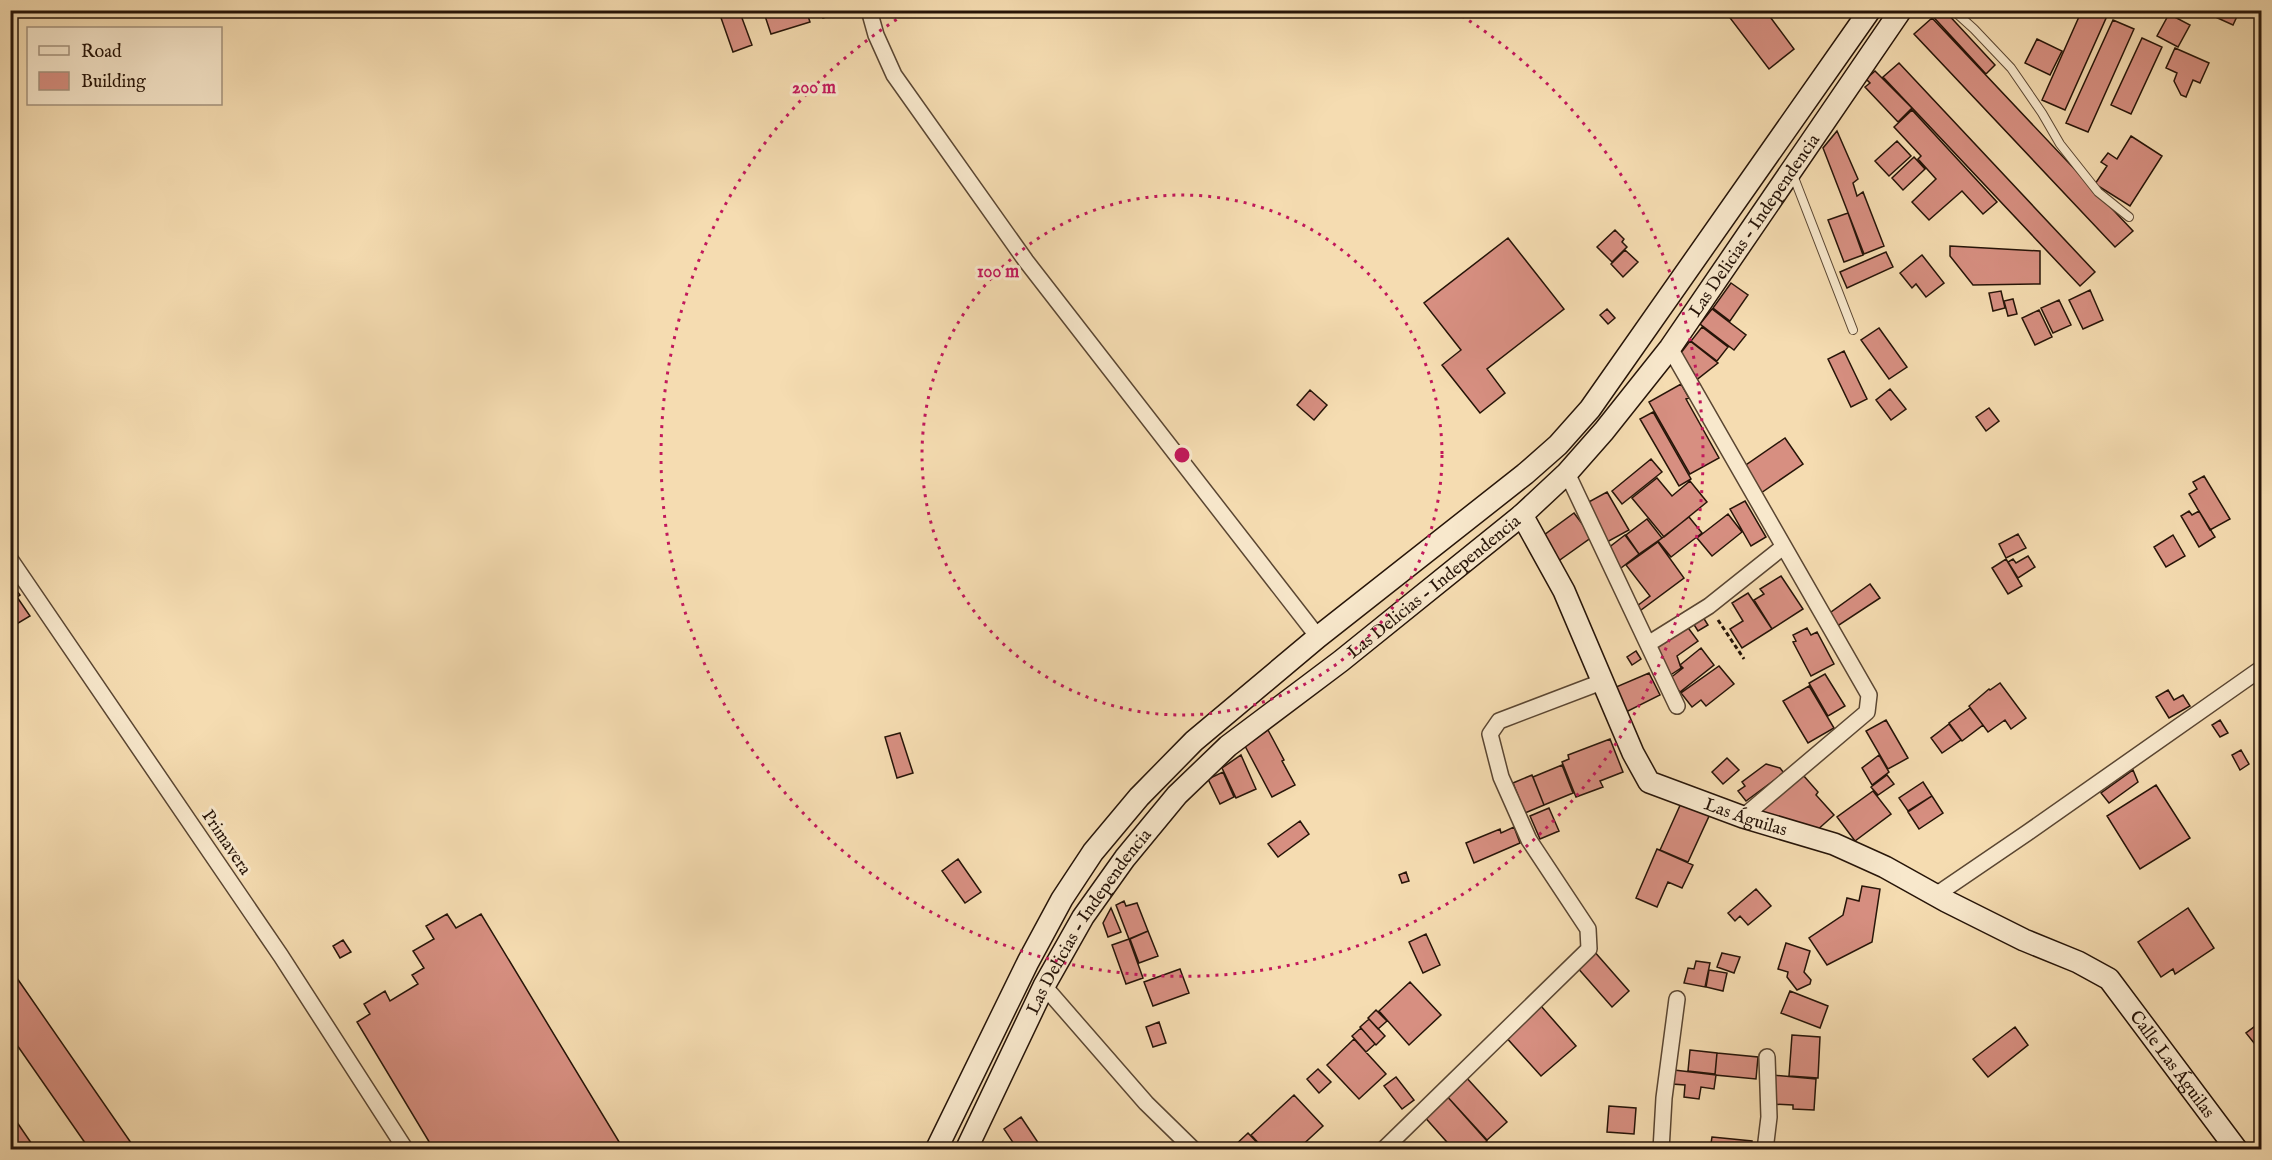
<svg xmlns="http://www.w3.org/2000/svg" width="2272" height="1160" font-family="'IM FELL English',serif">
<rect width="100%" height="100%" fill="#f5dcb1"/>
<filter id="stains"><feTurbulence type="fractalNoise" baseFrequency=".00333" numOctaves="4"/><feColorMatrix values="0 0 0 0 .2 0 0 0 0 .09 0 0 0 0 .02 0 0 0 .5 -.17"/></filter>
<radialGradient id="worn" r=".72"><stop offset=".6" stop-color="#630" stop-opacity="0"/><stop offset="1" stop-color="#630" stop-opacity=".3"/></radialGradient>
<path fill="#d78f81" stroke="#261408" stroke-width="1.5" d="M 733,10 L 739,10 L 752,45 L 733,52 L 720,15 Z
M 763,10 L 806,10 L 810,22 L 771,34 Z
M 821,10 L 847,10 L 823,18 Z
M 1732,10 L 1765,10 L 1794,49 L 1769,69 L 1727,14 Z
M 1927,10 L 1944,10 L 1995,65 L 1986,74 Z
M 2082,10 L 2096,10 L 2107,16 L 2065,110 L 2042,100 Z
M 2120,10 L 2135,10 L 2132,17 Z
M 2200,10 L 2240,10 L 2233,25 Z
M 2169,14 L 2190,25 L 2178,47 L 2157,36 Z
M 1932,18 L 2133,231 L 2115,247 L 1914,34 Z
M 2113,20 L 2134,29 L 2088,132 L 2066,123 Z
M 2142,38 L 2162,47 L 2131,114 L 2111,105 Z
M 2037,39 L 2062,51 L 2050,75 L 2025,63 Z
M 2175,48 L 2209,63 L 2200,83 L 2193,80 L 2186,97 L 2181,95 L 2174,81 L 2177,73 L 2166,68 Z
M 1899,63 L 2095,272 L 2080,286 L 1883,77 Z
M 1875,71 L 1912,108 L 1898,122 L 1865,87 L 1870,83 L 1866,79 Z
M 1912,110 L 1997,202 L 1983,214 L 1962,191 L 1929,220 L 1912,202 L 1936,179 L 1918,159 L 1921,156 L 1894,127 Z
M 1837,131 L 1858,179 L 1853,183 L 1857,196 L 1863,192 L 1884,246 L 1864,254 L 1823,148 Z
M 2131,136 L 2162,156 L 2130,206 L 2095,184 L 2107,166 L 2101,162 L 2108,153 L 2117,159 Z
M 1897,141 L 1911,156 L 1889,176 L 1875,161 Z
M 1914,157 L 1925,169 L 1903,190 L 1892,178 Z
M 1848,213 L 1863,255 L 1844,262 L 1828,220 Z
M 1615,230 L 1624,239 L 1622,242 L 1627,247 L 1612,262 L 1597,247 Z
M 1508,238 L 1564,309 L 1487,369 L 1505,393 L 1480,413 L 1442,365 L 1461,350 L 1424,303 Z
M 1950,246 L 2040,251 L 2040,284 L 1973,285 L 1950,256 Z
M 1625,250 L 1638,262 L 1623,277 L 1611,264 Z
M 1886,252 L 1893,267 L 1847,288 L 1840,272 Z
M 1922,255 L 1944,283 L 1926,297 L 1916,284 L 1912,288 L 1900,273 Z
M 1731,283 L 1748,295 L 1730,321 L 1713,308 Z
M 2090,290 L 2103,320 L 2083,329 L 2069,300 Z
M 2001,291 L 2005,308 L 1993,311 L 1989,293 Z
M 2013,299 L 2017,314 L 2008,316 L 2004,301 Z
M 2059,300 L 2071,325 L 2053,333 L 2041,308 Z
M 1607,309 L 1615,318 L 1608,324 L 1600,315 Z
M 1712,309 L 1746,335 L 1734,350 L 1700,324 Z
M 2039,310 L 2052,337 L 2035,345 L 2022,318 Z
M 1702,327 L 1728,347 L 1717,361 L 1691,341 Z
M 1879,328 L 1907,367 L 1889,379 L 1861,340 Z
M 1690,341 L 1718,363 L 1695,381 L 1680,354 Z
M 1844,351 L 1867,399 L 1851,407 L 1828,359 Z
M 1681,384 L 1689,398 L 1686,399 L 1719,458 L 1690,474 L 1649,402 Z
M 1890,389 L 1906,409 L 1891,420 L 1876,400 Z
M 1310,390 L 1327,405 L 1314,420 L 1297,405 Z
M 1989,408 L 1999,421 L 1986,431 L 1976,417 Z
M 1653,412 L 1691,479 L 1679,486 L 1640,419 Z
M 1785,438 L 1803,464 L 1761,493 L 1743,467 Z
M 1651,459 L 1662,472 L 1622,504 L 1612,491 Z
M 2204,476 L 2230,519 L 2210,530 L 2189,494 L 2197,489 L 2193,482 Z
M 1657,478 L 1672,496 L 1690,481 L 1707,502 L 1664,537 L 1632,498 Z
M 1607,492 L 1629,530 L 1607,542 L 1585,504 Z
M 1745,501 L 1766,537 L 1751,546 L 1730,509 Z
M 2189,511 L 2192,515 L 2199,511 L 2215,537 L 2199,547 L 2181,516 Z
M 1574,513 L 1592,537 L 1557,562 L 1540,538 Z
M 1728,514 L 1742,532 L 1712,556 L 1697,538 Z
M 1689,517 L 1702,533 L 1671,557 L 1658,541 Z
M 1647,519 L 1662,538 L 1639,554 L 1626,535 Z
M 2018,534 L 2026,548 L 2006,558 L 1999,544 Z
M 1625,535 L 1639,554 L 1621,568 L 1607,549 Z
M 2173,535 L 2185,556 L 2166,567 L 2154,547 Z
M 1658,542 L 1684,578 L 1641,610 L 1637,606 L 1650,596 L 1626,565 Z
M 2028,556 L 2035,567 L 2018,578 L 2008,562 L 2013,559 L 2016,563 Z
M 2006,559 L 2022,586 L 2008,594 L 1992,568 Z
M 1781,576 L 1803,609 L 1772,629 L 1754,600 L 1764,594 L 1760,589 Z
M 10,582 L 20,595 L 10,602 Z
M 1870,584 L 1880,598 L 1836,627 L 1827,615 Z
M 1748,593 L 1772,629 L 1742,648 L 1730,629 L 1743,621 L 1732,603 Z
M 17,597 L 30,616 L 10,628 L 10,602 Z
M 1701,614 L 1708,625 L 1698,631 L 1691,620 Z
M 1686,625 L 1698,641 L 1677,656 L 1681,668 L 1669,676 L 1656,648 Z
M 1807,628 L 1811,635 L 1817,632 L 1834,664 L 1811,676 L 1793,642 L 1796,641 L 1793,635 Z
M 1701,648 L 1714,665 L 1680,692 L 1669,679 L 1683,668 L 1680,665 Z
M 1636,651 L 1641,659 L 1632,665 L 1627,657 Z
M 1719,666 L 1734,684 L 1706,706 L 1701,700 L 1692,707 L 1681,693 Z
M 1649,673 L 1660,695 L 1622,714 L 1609,690 Z
M 1825,674 L 1845,706 L 1828,716 L 1809,683 Z
M 2000,683 L 2026,718 L 2011,729 L 2005,720 L 1988,732 L 1969,706 L 1989,689 L 1990,690 Z
M 1809,686 L 1834,728 L 1808,743 L 1783,701 Z
M 2168,690 L 2174,700 L 2183,695 L 2190,706 L 2169,718 L 2156,697 Z
M 1970,708 L 1983,725 L 1962,741 L 1949,723 Z
M 1886,720 L 1908,758 L 1888,769 L 1866,731 Z
M 2220,720 L 2228,733 L 2220,737 L 2212,725 Z
M 1949,724 L 1961,740 L 1942,753 L 1931,738 Z
M 1268,730 L 1284,760 L 1282,761 L 1295,785 L 1272,797 L 1245,746 Z
M 900,733 L 913,773 L 897,778 L 885,737 Z
M 1610,739 L 1623,772 L 1600,781 L 1603,787 L 1576,797 L 1562,762 L 1569,759 L 1568,755 Z
M 2241,750 L 2249,764 L 2240,770 L 2232,755 Z
M 1241,755 L 1256,789 L 1236,798 L 1222,768 Z
M 1879,755 L 1889,772 L 1872,785 L 1862,768 Z
M 1727,758 L 1739,770 L 1723,784 L 1712,772 Z
M 1766,764 L 1780,768 L 1784,773 L 1746,801 L 1738,791 L 1745,786 L 1742,782 Z
M 1562,765 L 1573,793 L 1544,805 L 1533,777 Z
M 2133,770 L 2138,782 L 2109,803 L 2101,793 Z
M 1223,772 L 1234,797 L 1220,804 L 1208,779 Z
M 1532,775 L 1544,805 L 1525,813 L 1513,783 Z
M 1803,775 L 1818,792 L 1816,795 L 1834,815 L 1815,832 L 1766,815 L 1762,810 Z
M 1887,775 L 1894,784 L 1878,795 L 1871,787 Z
M 1923,782 L 1932,796 L 1908,811 L 1899,798 Z
M 2156,785 L 2190,838 L 2140,869 L 2107,816 Z
M 1873,791 L 1891,814 L 1855,841 L 1837,817 Z
M 1932,796 L 1943,813 L 1919,829 L 1908,812 Z
M 1682,801 L 1710,814 L 1688,862 L 1660,850 Z
M 1549,808 L 1559,831 L 1540,839 L 1530,816 Z
M 1300,821 L 1309,834 L 1278,857 L 1268,844 Z
M 1514,827 L 1520,843 L 1474,863 L 1466,843 L 1500,829 L 1501,833 Z
M 1657,849 L 1693,865 L 1682,888 L 1668,882 L 1657,907 L 1636,898 Z
M 958,859 L 981,892 L 965,903 L 942,871 Z
M 1406,872 L 1409,881 L 1402,883 L 1399,875 Z
M 1862,886 L 1880,889 L 1872,942 L 1827,965 L 1809,938 L 1843,915 L 1847,898 L 1859,901 Z
M 1756,889 L 1771,906 L 1748,925 L 1740,916 L 1735,921 L 1728,913 Z
M 1124,901 L 1126,906 L 1137,903 L 1148,931 L 1129,939 L 1116,905 Z
M 1111,908 L 1121,932 L 1108,937 L 1103,923 Z
M 2188,908 L 2214,948 L 2175,974 L 2173,969 L 2161,977 L 2138,942 Z
M 447,914 L 456,928 L 481,914 L 624,1150 L 434,1150 L 357,1022 L 370,1014 L 364,1004 L 385,991 L 390,1001 L 418,984 L 412,975 L 424,968 L 413,951 L 434,939 L 426,926 Z
M 1148,931 L 1158,956 L 1139,963 L 1130,939 Z
M 1426,934 L 1440,965 L 1423,973 L 1409,942 Z
M 1129,939 L 1143,978 L 1126,984 L 1112,945 Z
M 343,940 L 351,952 L 340,958 L 333,946 Z
M 1786,943 L 1810,951 L 1804,972 L 1811,980 L 1810,984 L 1797,990 L 1787,977 L 1788,972 L 1778,969 Z
M 1593,950 L 1629,991 L 1612,1007 L 1576,966 Z
M 1722,953 L 1740,957 L 1734,973 L 1717,967 Z
M 1696,961 L 1710,963 L 1705,987 L 1684,983 L 1688,968 L 1694,969 Z
M 10,968 L 136,1150 L 90,1150 L 10,1035 Z
M 1180,969 L 1189,993 L 1153,1006 L 1144,982 Z
M 1709,970 L 1727,973 L 1723,991 L 1706,987 Z
M 1410,982 L 1441,1015 L 1409,1045 L 1379,1011 Z
M 1790,991 L 1828,1006 L 1820,1028 L 1781,1013 Z
M 1541,1006 L 1576,1046 L 1541,1076 L 1504,1035 Z
M 1376,1010 L 1387,1021 L 1378,1029 L 1368,1018 Z
M 1369,1019 L 1385,1036 L 1376,1045 L 1360,1027 Z
M 2262,1021 L 2262,1045 L 2258,1048 L 2246,1033 Z
M 1159,1022 L 1166,1043 L 1153,1047 L 1146,1027 Z
M 2015,1027 L 2028,1045 L 1988,1077 L 1973,1059 Z
M 1361,1028 L 1375,1044 L 1366,1052 L 1352,1036 Z
M 1792,1035 L 1820,1037 L 1818,1078 L 1789,1076 Z
M 1354,1039 L 1386,1074 L 1359,1099 L 1327,1065 Z
M 1690,1050 L 1717,1053 L 1715,1074 L 1688,1071 Z
M 1717,1053 L 1758,1057 L 1756,1079 L 1715,1075 Z
M 1318,1069 L 1331,1082 L 1319,1093 L 1307,1079 Z
M 1674,1070 L 1716,1075 L 1714,1089 L 1701,1087 L 1699,1099 L 1684,1097 L 1685,1085 L 1672,1084 Z
M 1464,1075 L 1507,1122 L 1487,1140 L 1444,1093 Z
M 1772,1075 L 1816,1079 L 1814,1110 L 1793,1109 L 1793,1105 L 1770,1104 Z
M 1396,1077 L 1414,1100 L 1402,1109 L 1384,1086 Z
M 1445,1094 L 1487,1141 L 1478,1150 L 1454,1150 L 1422,1114 Z
M 1294,1095 L 1323,1126 L 1297,1150 L 1265,1150 L 1251,1135 Z
M 1609,1106 L 1636,1108 L 1634,1134 L 1607,1132 Z
M 10,1112 L 36,1150 L 10,1150 Z
M 1021,1117 L 1043,1150 L 1018,1150 L 1004,1129 Z
M 1248,1133 L 1264,1150 L 1230,1150 Z
M 1712,1137 L 1752,1141 L 1751,1150 L 1710,1150 Z
M 1611,1146 L 1628,1148 L 1628,1150 L 1610,1150 Z"/>
<g fill="none" stroke-linecap="round" stroke-linejoin="round">
<defs>
<path id="lane" d="M 1953,10 L 1974,29 L 2011,68 L 2042,113 L 2060,144 L 2098,192 L 2129,217
M 1793,175 L 1853,330"/>
<path id="street" d="M 869,10 L 876,35 L 894,75 L 1026,261 L 1318,637
M 1670,348 L 1869,695 L 1867,712 L 1743,817
M 1567,473 L 1677,706
M 10,559 L 281,956 L 406,1150
M 1648,644 L 1709,606 L 1783,547
M 1936,895 L 2027,833 L 2262,668
M 1044,986 L 1146,1103 L 1194,1150
M 1383,1150 L 1589,949 L 1588,929 L 1529,840 L 1501,777 L 1490,734 L 1499,721 L 1604,681
M 1661,1150 L 1664,1098 L 1677,999
M 1765,1150 L 1769,1117 L 1767,1057"/>
<g id="secondary">
<path id="s1" d="M 1522,515 L 1564,591 L 1633,753 L 1649,782 L 1743,817 L 1834,844 L 1885,867 L 1946,901 L 2024,940 L 2078,962 L 2109,979 L 2237,1150"/>
<path d="M 936,1150 L 1028,962 L 1062,899 L 1093,852 L 1139,797 L 1194,741 L 1318,637 L 1525,474 L 1558,445 L 1590,409 L 1870,10"/>
<path id="s2" d="M 966,1150 L 1044,986 L 1083,917 L 1125,858 L 1177,795 L 1228,746 L 1341,661 L 1522,515 L 1567,473 L 1604,431 L 1670,348 L 1901,10"/>
</g>
</defs>
<use href="#lane" stroke="#5a4632" stroke-width="10"/>
<use href="#street" stroke="#5a4632" stroke-width="18"/>
<use href="#secondary" stroke="#261408" stroke-width="24"/>
<path stroke="#261408" stroke-width="3" stroke-dasharray="4.5 3" stroke-linecap="butt" d="M 1718,620 L 1744,659"/>
<use href="#lane" stroke="#f8e8cc" stroke-width="8"/>
<use href="#street" stroke="#f8e8cc" stroke-width="15"/>
<use href="#secondary" stroke="#f8e8cc" stroke-width="21"/>
</g>
<g fill="none" stroke="#c2185b" stroke-width="3" stroke-dasharray="3 6">
<circle cx="1182" cy="455" r="260"/>
<path d="M1454 11A521 521 0 1 1 910 11"/>
</g>
<g text-anchor="middle" stroke-width="6" stroke-linejoin="round" paint-order="stroke">
<g font-size="18" fill="#261408" stroke="#f8e8cc">
<text dy="6" stroke="none"><textPath href="#s2" startOffset="1232">Las Delicias - Independencia</textPath></text>
<text dy="6" stroke="none"><textPath href="#s2" startOffset="746">Las Delicias - Independencia</textPath></text>
<text dy="6" stroke="none"><textPath href="#s1" startOffset="399">Las Águilas</textPath></text>
<text transform="translate(227 842) rotate(56)" y="6">Primavera</text>
<text dy="6" stroke="none"><textPath href="#s2" startOffset="260">Las Delicias - Independencia</textPath></text>
<text dy="6" stroke="none"><textPath href="#s1" startOffset="904">Calle Las Águilas</textPath></text>
</g>
</g>
<circle cx="1182" cy="455" r="9" fill="#c2185b" stroke="#f8e8cc" stroke-width="3"/>
<g font-size="18" text-anchor="middle" font-weight="bold" fill="#c2185b" stroke="#f8e8cc" stroke-width="6" stroke-linejoin="round" paint-order="stroke">
<text x="814" y="93">200 m</text>
<text x="998" y="277">100 m</text>
</g>
<rect width="2272" height="1160" fill="none" stroke="#f5dcb1" stroke-width="36"/>
<rect x="12" y="12" width="2248" height="1136" fill="none" stroke="#261408" stroke-width="3"/>
<rect x="18" y="18" width="2236" height="1124" fill="none" stroke="#261408" stroke-width="1.5"/>
<rect x="27" y="27" width="195" height="78" fill="#f8e8cc" stroke="#a4937e" stroke-width="1.5"/>
<rect x="39" y="46" width="30" height="9" fill="#f8e8cc" stroke="#a4937e" stroke-width="1.5"/>
<text x="81" y="57" font-size="18" fill="#261408">Road</text>
<rect x="39" y="72" width="30" height="18" fill="#d78f81" stroke="#a4937e" stroke-width="1.5"/>
<text x="81" y="87" font-size="18" fill="#261408">Building</text>
<rect width="100%" height="100%" filter="url(#stains)"/>
<rect width="100%" height="100%" fill="url(#worn)"/>
</svg>
